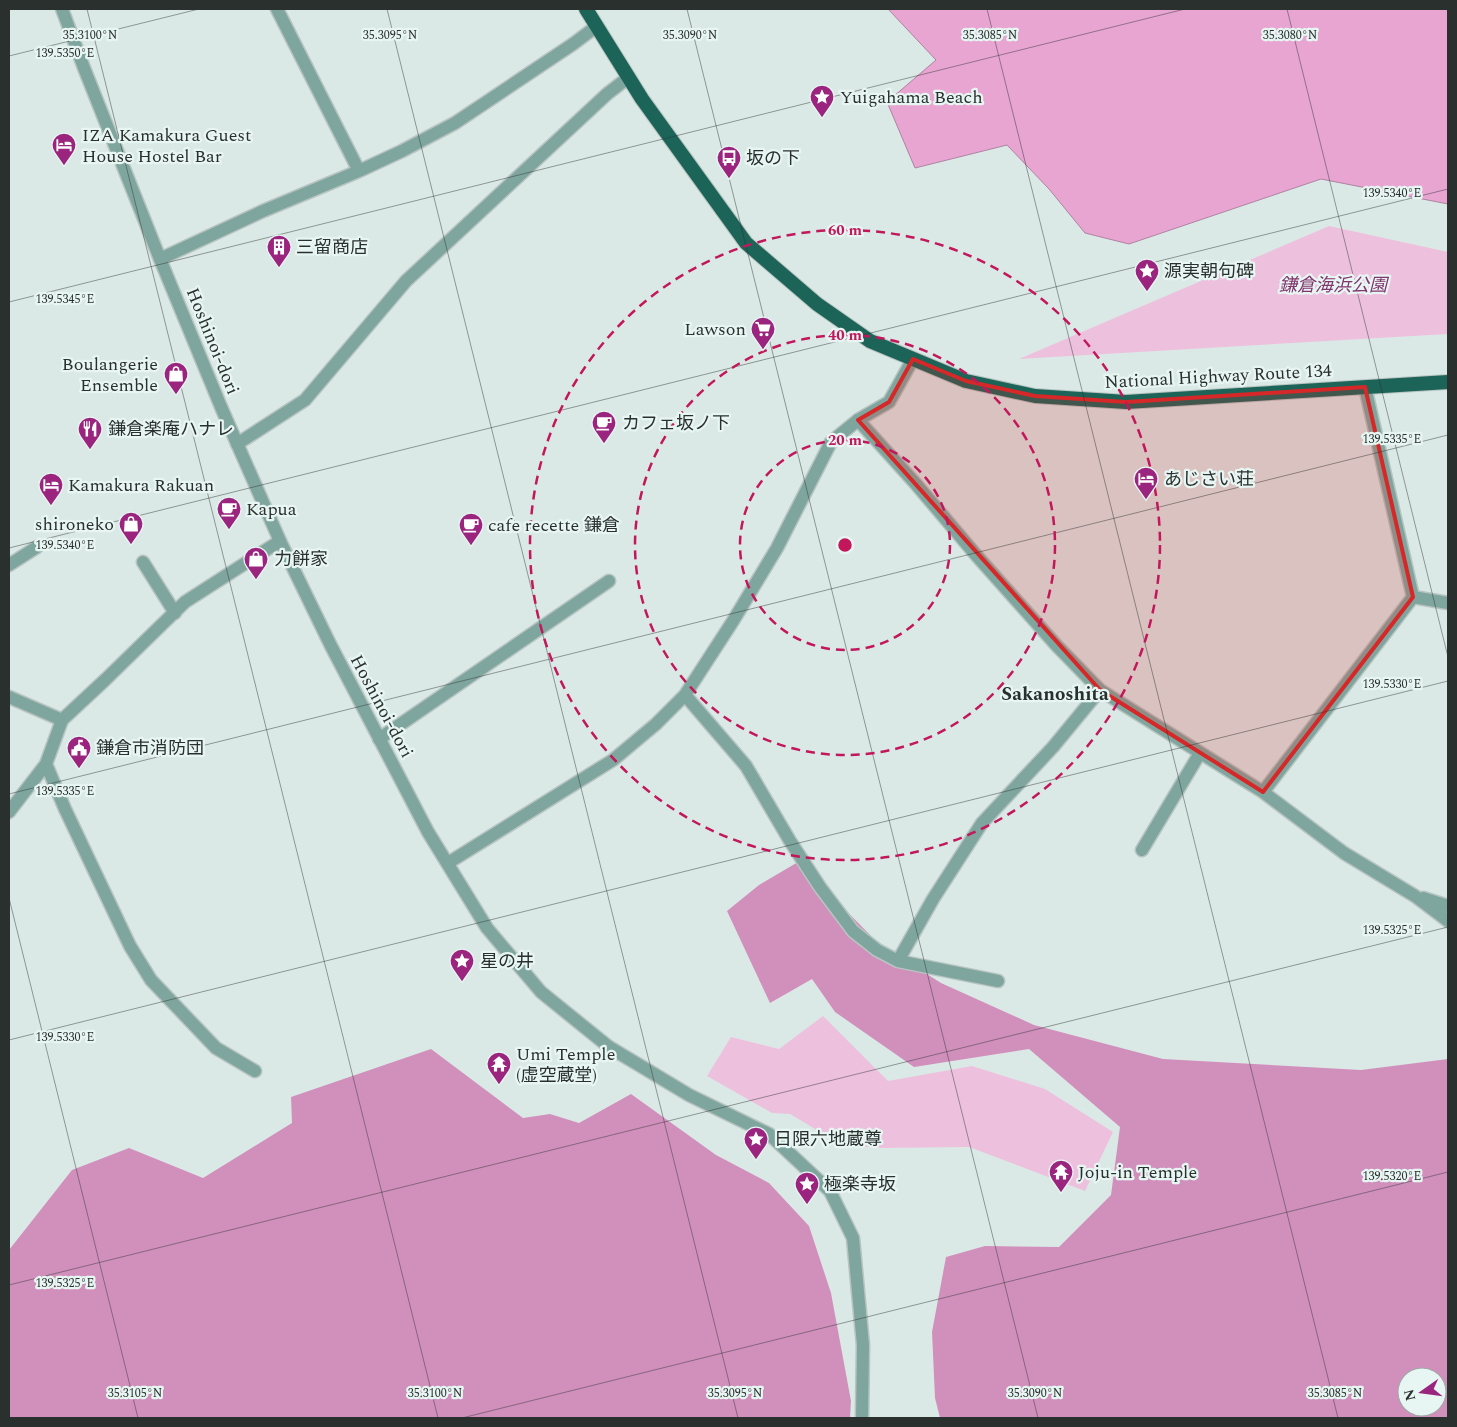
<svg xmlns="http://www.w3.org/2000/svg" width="1457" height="1427" font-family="Spectral,'Noto Sans JP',serif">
<rect width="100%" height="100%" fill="#dbe9e6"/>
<path fill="#edc1de" d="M 1329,226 L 1448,252 L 1448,334 L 1019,359 Z
M 823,1016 L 888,1081 L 972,1066 L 1045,1089 L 1113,1132 L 1085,1191 L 969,1147 L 881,1148 L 842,1145 L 790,1114 L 772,1113 L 707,1076 L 731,1037 L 779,1049 Z"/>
<path fill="#d190bc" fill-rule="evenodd" d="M 798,862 L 878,943 L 941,983 L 1034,1025 L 1163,1059 L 1361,1070 L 1448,1059 L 1448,1418 L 940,1418 L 935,1398 L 932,1332 L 946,1257 L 985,1246 L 1059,1247 L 1111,1195 L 1120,1127 L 1029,1049 L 914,1067 L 835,1012 L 812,979 L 770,1003 L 727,911 L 759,885 ZM 1407,1377 L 1437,1377 L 1437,1407 L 1407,1407 Z
M 431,1049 L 523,1118 L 550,1114 L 579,1123 L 631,1094 L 716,1155 L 769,1183 L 809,1226 L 831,1293 L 851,1401 L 850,1418 L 9,1418 L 9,1250 L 72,1170 L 129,1148 L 203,1178 L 292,1123 L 291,1097 Z"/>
<path fill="#e8a5d2" stroke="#af82a1" d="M 888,9 L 1448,9 L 1448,204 L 1321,179 L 1129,244 L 1085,233 L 1049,189 L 1007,145 L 915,168 L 887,102 L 936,60 Z"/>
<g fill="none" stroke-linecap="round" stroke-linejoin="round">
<defs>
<path id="service" d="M 277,9 L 359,171
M 160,259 L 263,211 L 359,171 L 402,151 L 455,123 L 573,44 L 597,26
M 237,444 L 305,400 L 406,281 L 607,94 L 629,77
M 143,562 L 175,613
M 9,565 L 37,547
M 685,695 L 746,766 L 790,841 L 820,887 L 853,931 L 877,950 L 898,961 L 998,981
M 379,739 L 609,581
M 46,764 L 65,809 L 130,946 L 151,980 L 216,1048 L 255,1071
M 9,812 L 46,764 L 62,720
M 1142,850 L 1200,753
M 448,863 L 613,760 L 656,724 L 685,695 L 733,621 L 777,548 L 831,442 L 858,420
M 898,961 L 933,899 L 982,823 L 1053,747 L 1100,690"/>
<path id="minor" d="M 913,359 L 889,402 L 858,420 L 915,483 L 976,555 L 1057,646 L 1100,690 L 1263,792 L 1344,853 L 1415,896 L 1448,921
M 1365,387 L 1413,597
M 1413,597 L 1448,603
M 9,697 L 62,720 L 105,680 L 185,602 L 280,541
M 1263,792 L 1413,597
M 1423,898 L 1448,906"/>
<path id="tertiary" d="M 62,9 L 84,68 L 160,259 L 221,407 L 280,541 L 330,644 L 428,832 L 487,928 L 541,992 L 609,1047 L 689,1095 L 769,1134 L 830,1191 L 853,1238 L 863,1345 L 862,1418"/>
<path id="trunk" d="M 586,9 L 642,99 L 746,243 L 817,304 L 870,341 L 966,381 L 1035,396 L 1126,402 L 1448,382"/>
</defs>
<use href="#service" stroke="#b8c4c1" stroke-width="15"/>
<use href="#minor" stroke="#b8c4c1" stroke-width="15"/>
<use href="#tertiary" stroke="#b8c4c1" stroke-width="15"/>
<use href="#trunk" stroke="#b8c4c1" stroke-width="16"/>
<use href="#service" stroke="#7fa69e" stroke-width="12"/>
<use href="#minor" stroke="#7fa69e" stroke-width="12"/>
<use href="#tertiary" stroke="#7fa69e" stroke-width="12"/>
<use href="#trunk" stroke="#1c6358" stroke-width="14"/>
<path stroke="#86908d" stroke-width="1" d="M 9,1395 L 9,1396"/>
</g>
<path fill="#d62828" fill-opacity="0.2" stroke="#d62828" stroke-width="4" stroke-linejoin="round" d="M 913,359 L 966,381 L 1035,396 L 1126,402 L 1365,387 L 1413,597 L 1263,792 L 1100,690 L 858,420 L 889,402 Z"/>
<path fill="none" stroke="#2a302e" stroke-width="1" stroke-opacity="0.45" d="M 87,9 L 438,1418M 387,9 L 738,1418M 687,9 L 1038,1418M 987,9 L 1338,1418M 1287,9 L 1448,657M 9,56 L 199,9M 9,302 L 1185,9M 9,548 L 1448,189M 9,794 L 1448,435M 9,898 L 138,1418M 9,1040 L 1448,681M 9,1285 L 1448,927M 462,1418 L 1448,1172"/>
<g fill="none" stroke="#c2185b" stroke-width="2.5" stroke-dasharray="9 6">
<circle cx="845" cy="545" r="105"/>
<circle cx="845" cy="545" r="210"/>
<circle cx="845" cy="545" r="315"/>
</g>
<defs>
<symbol id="sight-pin" viewBox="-11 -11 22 30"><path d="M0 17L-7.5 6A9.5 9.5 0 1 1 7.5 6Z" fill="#9a247e" stroke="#e8f6f3"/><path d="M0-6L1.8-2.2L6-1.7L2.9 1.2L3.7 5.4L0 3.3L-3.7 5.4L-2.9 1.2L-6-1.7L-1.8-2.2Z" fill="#fff"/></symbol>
<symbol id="hotel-pin" viewBox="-11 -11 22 30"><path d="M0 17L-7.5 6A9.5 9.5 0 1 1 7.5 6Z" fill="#9a247e" stroke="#e8f6f3"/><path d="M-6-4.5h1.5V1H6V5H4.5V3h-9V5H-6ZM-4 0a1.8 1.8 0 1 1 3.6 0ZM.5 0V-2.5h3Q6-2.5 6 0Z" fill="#fff"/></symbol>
<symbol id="bus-pin" viewBox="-11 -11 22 30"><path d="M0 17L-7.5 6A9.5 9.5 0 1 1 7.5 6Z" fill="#9a247e" stroke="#e8f6f3"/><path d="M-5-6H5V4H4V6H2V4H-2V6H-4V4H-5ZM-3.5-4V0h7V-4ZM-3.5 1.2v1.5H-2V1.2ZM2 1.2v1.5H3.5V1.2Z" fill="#fff"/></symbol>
<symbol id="building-pin" viewBox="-11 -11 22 30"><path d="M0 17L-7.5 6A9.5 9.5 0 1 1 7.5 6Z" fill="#9a247e" stroke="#e8f6f3"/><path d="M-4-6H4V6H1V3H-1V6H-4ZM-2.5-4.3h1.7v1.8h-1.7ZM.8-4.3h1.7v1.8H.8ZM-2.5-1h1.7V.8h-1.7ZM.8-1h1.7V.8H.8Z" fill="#fff"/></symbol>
<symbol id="supermarket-pin" viewBox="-11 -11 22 30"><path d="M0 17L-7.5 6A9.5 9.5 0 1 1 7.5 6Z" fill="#9a247e" stroke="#e8f6f3"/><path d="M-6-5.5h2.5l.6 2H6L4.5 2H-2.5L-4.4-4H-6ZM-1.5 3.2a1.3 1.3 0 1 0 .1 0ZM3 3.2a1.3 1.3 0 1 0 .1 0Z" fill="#fff"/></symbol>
<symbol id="shop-pin" viewBox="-11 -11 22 30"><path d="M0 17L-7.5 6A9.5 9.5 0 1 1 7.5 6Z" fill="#9a247e" stroke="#e8f6f3"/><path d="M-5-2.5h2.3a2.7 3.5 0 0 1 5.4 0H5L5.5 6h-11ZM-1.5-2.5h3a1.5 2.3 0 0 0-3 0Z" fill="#fff"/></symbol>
<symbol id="cafe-pin" viewBox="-11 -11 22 30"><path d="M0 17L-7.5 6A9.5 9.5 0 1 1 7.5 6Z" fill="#9a247e" stroke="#e8f6f3"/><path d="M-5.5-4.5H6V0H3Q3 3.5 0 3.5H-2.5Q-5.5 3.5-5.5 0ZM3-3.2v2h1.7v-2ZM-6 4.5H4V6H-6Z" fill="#fff"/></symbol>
<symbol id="restaurant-pin" viewBox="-11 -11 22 30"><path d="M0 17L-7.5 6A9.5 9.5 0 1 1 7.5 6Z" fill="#9a247e" stroke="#e8f6f3"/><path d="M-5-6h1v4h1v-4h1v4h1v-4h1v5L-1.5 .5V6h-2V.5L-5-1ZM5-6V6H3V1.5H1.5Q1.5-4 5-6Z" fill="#fff"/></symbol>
<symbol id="civic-pin" viewBox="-11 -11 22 30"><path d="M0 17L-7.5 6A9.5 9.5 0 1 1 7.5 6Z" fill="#9a247e" stroke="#e8f6f3"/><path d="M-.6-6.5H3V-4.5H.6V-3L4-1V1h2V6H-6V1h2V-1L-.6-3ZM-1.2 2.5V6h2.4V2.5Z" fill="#fff"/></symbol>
<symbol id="temple-pin" viewBox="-11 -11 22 30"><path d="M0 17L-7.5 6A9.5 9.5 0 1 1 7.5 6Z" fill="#9a247e" stroke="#e8f6f3"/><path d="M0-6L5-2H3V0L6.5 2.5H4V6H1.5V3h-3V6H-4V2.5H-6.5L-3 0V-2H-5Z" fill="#fff"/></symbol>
</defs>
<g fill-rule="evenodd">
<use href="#sight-pin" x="808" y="83" width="28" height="38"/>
<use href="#hotel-pin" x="50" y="131" width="28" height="38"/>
<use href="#bus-pin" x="715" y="144" width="28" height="38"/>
<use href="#building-pin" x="265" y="233" width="28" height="38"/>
<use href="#sight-pin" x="1133" y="257" width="28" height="38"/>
<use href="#supermarket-pin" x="749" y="315" width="28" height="38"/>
<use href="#shop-pin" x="162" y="360" width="28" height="38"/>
<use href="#cafe-pin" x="590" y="409" width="28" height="38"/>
<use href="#restaurant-pin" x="76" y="415" width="28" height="38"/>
<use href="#hotel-pin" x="1132" y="465" width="28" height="38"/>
<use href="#hotel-pin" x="37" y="471" width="28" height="38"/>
<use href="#cafe-pin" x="215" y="495" width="28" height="38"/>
<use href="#shop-pin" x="117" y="510" width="28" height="38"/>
<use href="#cafe-pin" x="457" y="511" width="28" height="38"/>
<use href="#shop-pin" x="242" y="545" width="28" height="38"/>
<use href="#civic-pin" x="65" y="734" width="28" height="38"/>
<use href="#sight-pin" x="448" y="947" width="28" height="38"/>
<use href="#temple-pin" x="485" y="1050" width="28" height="38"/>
<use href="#sight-pin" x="742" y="1125" width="28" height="38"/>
<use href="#temple-pin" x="1047" y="1158" width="28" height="38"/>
<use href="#sight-pin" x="793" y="1170" width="28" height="38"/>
</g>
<g text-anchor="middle" stroke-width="4.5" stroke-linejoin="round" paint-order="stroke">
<g font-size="18" fill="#2a302e" stroke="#e8f6f3" text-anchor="start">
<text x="840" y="103">Yuigahama Beach</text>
<text x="82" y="141">IZA Kamakura Guest<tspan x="82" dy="21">House Hostel Bar</tspan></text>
<text x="746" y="164">坂の下</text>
<text x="296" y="253">三留商店</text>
<text x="1164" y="277">源実朝句碑</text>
<text x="746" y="335" text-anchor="end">Lawson</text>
<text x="158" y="370" text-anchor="end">Boulangerie<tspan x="158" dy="21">Ensemble</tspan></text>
<text x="622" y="429">カフェ坂ノ下</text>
<text x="108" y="435">鎌倉楽庵ハナレ</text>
<text x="1164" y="485">あじさい荘</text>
<text x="68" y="491">Kamakura Rakuan</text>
<text x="246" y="515">Kapua</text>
<text x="114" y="530" text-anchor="end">shironeko</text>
<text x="488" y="531">cafe recette 鎌倉</text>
<text x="274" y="565">力餅家</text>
<text x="96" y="754">鎌倉市消防団</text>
<text x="480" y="967">星の井</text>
<text x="516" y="1060">Umi Temple<tspan x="516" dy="21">(虚空蔵堂)</tspan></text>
<text x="774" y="1145">日限六地蔵尊</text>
<text x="1078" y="1178">Joju-in Temple</text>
<text x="824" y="1190">極楽寺坂</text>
</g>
<g font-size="18" font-style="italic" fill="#82356d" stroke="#e8f6f3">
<text x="1333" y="291">鎌倉海浜公園</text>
</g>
<g font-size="18" fill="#2a302e" stroke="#e8f6f3">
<text transform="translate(213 341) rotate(68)" y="6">Hoshinoi-dori</text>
<text transform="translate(1218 376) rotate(-3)" y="6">National Highway Route 134</text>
<text transform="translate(382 706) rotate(62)" y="6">Hoshinoi-dori</text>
</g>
<g font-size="19" font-weight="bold" fill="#27322f" stroke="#e8f6f3">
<text x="1055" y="700">Sakanoshita</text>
</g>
</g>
<g font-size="12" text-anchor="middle" fill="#2a302e" stroke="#e8f6f3" stroke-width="4.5" stroke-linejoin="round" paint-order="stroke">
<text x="90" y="39">35.3100°N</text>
<text x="390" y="39">35.3095°N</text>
<text x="690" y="39">35.3090°N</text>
<text x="990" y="39">35.3085°N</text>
<text x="1290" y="39">35.3080°N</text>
<text x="65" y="57">139.5350°E</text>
<text x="1392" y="197">139.5340°E</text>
<text x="65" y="303">139.5345°E</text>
<text x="1392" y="443">139.5335°E</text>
<text x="65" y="549">139.5340°E</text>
<text x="1392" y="688">139.5330°E</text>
<text x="65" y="795">139.5335°E</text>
<text x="1392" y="934">139.5325°E</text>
<text x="65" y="1041">139.5330°E</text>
<text x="1392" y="1180">139.5320°E</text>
<text x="65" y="1287">139.5325°E</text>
<text x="135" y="1397">35.3105°N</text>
<text x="435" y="1397">35.3100°N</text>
<text x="735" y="1397">35.3095°N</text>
<text x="1035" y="1397">35.3090°N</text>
<text x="1335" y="1397">35.3085°N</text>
</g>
<circle cx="845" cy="545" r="8" fill="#c2185b" stroke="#e8f6f3" stroke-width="2.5"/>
<g font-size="15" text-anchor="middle" font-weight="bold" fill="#c2185b" stroke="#e8f6f3" stroke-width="4.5" stroke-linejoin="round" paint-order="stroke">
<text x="845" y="235">60 m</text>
<text x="845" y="340">40 m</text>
<text x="845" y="445">20 m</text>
</g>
<rect width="1457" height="1427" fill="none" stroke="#2a302e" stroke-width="20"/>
<g transform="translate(1422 1392) rotate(256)"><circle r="24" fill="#e8f6f3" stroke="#9ca7a4"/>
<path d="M0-4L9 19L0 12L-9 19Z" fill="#9a247e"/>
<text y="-8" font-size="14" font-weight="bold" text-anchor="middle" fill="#2a302e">N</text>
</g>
</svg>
